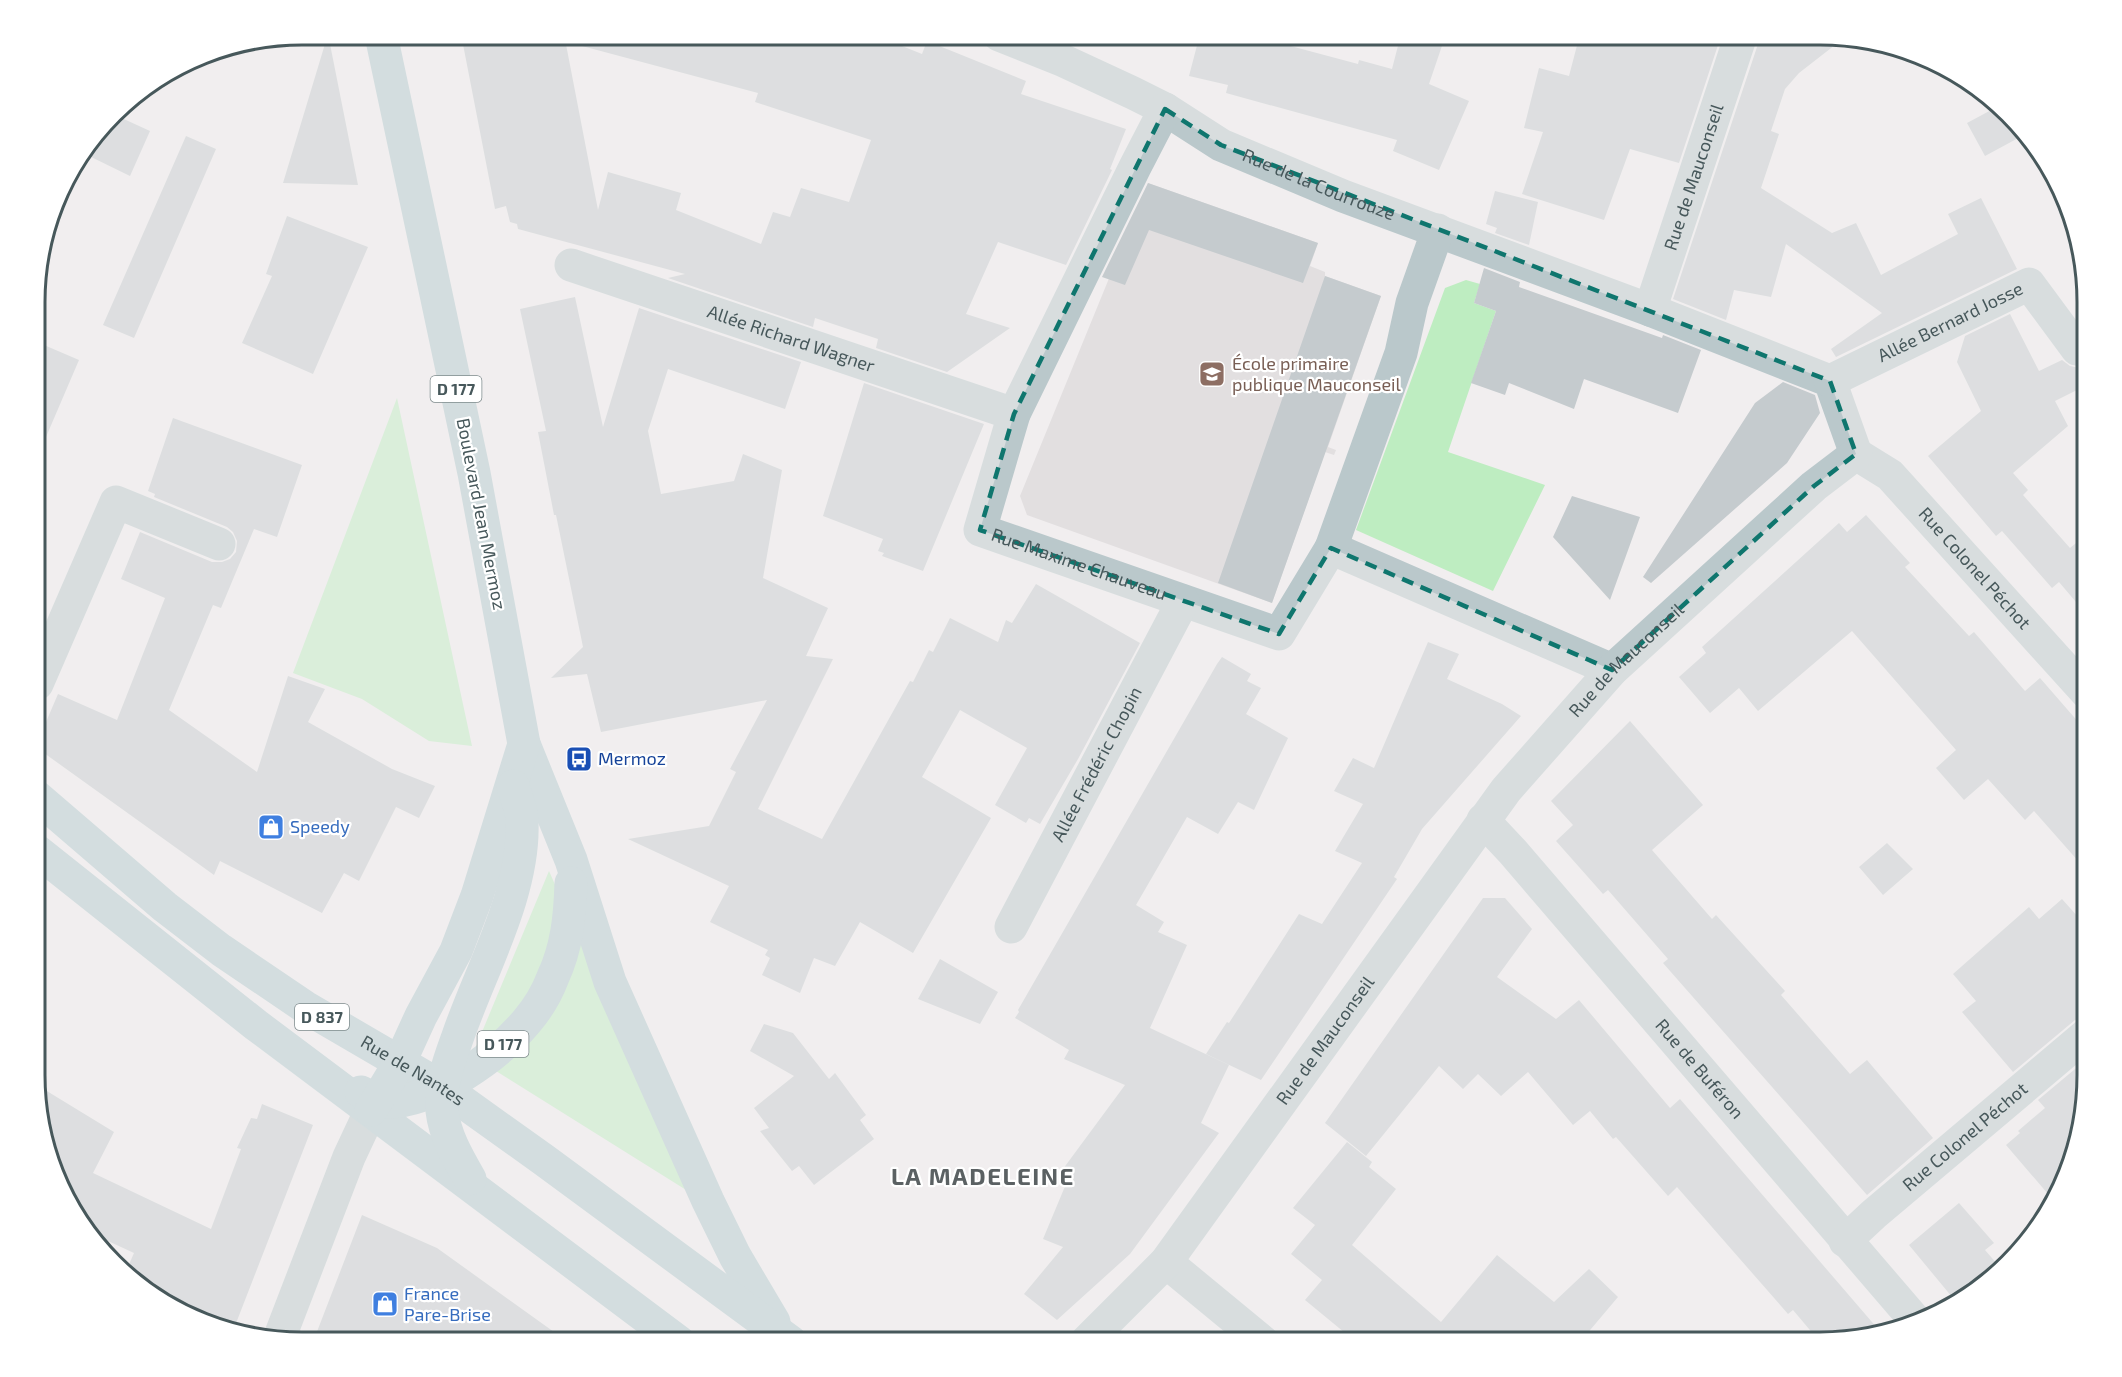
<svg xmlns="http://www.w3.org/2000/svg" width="2122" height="1377" font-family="'Exo 2',sans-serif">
<rect width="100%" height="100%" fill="#f1eeef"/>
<path fill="#e2dfe0" d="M 1148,183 L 1318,243 L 1310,266 L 1325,272 L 1325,276 L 1381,296 L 1328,447 L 1336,450 L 1334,455 L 1325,452 L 1272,603 L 1027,515 L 1020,496 Z"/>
<path fill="#beedc1" d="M 1466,280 L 1480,284 L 1474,303 L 1496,311 L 1448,452 L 1545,485 L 1493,591 L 1356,530 L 1445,288 Z
M 397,398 L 472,746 L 429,741 L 362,699 L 293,673 Z
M 549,871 L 691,1193 L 472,1056 Z"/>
<path fill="#c5cbce" d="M 328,34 L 358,185 L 283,183 Z
M 461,34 L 564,34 L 598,210 L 608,172 L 681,193 L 676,210 L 761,244 L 773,212 L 790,217 L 801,188 L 849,202 L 871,140 L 755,102 L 758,93 L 582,46 L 583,34 L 872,34 L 922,54 L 927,41 L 1026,81 L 1021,94 L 1126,129 L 1110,169 L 1112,170 L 1066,265 L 998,242 L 966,314 L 1010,328 L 947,372 L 876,348 L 878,339 L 815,318 L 813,327 L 668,278 L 685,274 L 518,229 L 517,224 L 510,222 L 506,206 L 495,209 Z
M 1200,34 L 1246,34 L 1358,64 L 1359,60 L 1392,69 L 1401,34 L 1446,34 L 1429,84 L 1469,101 L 1439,170 L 1393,151 L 1397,140 L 1226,93 L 1228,85 L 1189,76 Z
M 1580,34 L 1687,34 L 1719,42 L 1679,163 L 1630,149 L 1604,220 L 1522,194 L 1543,132 L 1524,128 L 1539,68 L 1569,76 Z
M 1759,34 L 1820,34 L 1844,38 L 1799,73 L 1785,89 L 1771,131 L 1779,134 L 1761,188 L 1832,233 L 1856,223 L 1881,275 L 1958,234 L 1948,214 L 1981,198 L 2017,269 L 1836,357 L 1831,349 L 1882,313 L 1786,244 L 1771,297 L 1734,290 L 1726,320 L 1673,299 L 1759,41 Z
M 1995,108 L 2022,136 L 1985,156 L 1967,123 Z
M 115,115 L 150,131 L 130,176 L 85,154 Z
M 186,136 L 216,149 L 134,338 L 103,325 Z
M 1148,183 L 1318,243 L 1303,283 L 1149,230 L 1125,285 L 1102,277 Z
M 1495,191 L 1538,202 L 1529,245 L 1495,233 L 1497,228 L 1486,224 Z
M 287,216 L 368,247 L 313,374 L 242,343 L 272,276 L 266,274 Z
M 1484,268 L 1520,282 L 1519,287 L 1662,338 L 1663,335 L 1701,350 L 1678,413 L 1584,379 L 1574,409 L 1509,383 L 1505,395 L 1471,383 L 1496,311 L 1474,303 Z
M 1325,276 L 1381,296 L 1272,603 L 1218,583 Z
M 575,297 L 603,427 L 639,308 L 801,362 L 785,409 L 668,369 L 648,431 L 661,494 L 734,481 L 743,454 L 782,470 L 763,578 L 828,608 L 806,656 L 833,659 L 758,809 L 822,839 L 910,681 L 913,682 L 929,650 L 933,652 L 950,618 L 998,642 L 1006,620 L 1012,623 L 1036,584 L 1140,643 L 1078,759 L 1040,824 L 1029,818 L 1026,823 L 995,805 L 1027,748 L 960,710 L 922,777 L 991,818 L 913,953 L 860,922 L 835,966 L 814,958 L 800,993 L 762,975 L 770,958 L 765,955 L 768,950 L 710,922 L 729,886 L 628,839 L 709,826 L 736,772 L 730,769 L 767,700 L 601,732 L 587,674 L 551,678 L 583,647 L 556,515 L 554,515 L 538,432 L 546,431 L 520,309 Z
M 2010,314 L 2039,371 L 2062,360 L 2070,366 L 2079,368 L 2087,365 L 2087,385 L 2055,401 L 2068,426 L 2013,473 L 2028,490 L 2023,495 L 2070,548 L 2087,534 L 2087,615 L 2059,582 L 2052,588 L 2002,531 L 1996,536 L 1928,456 L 1981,411 L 1957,362 L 1965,336 Z
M 37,342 L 79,360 L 37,458 Z
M 1783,382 L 1815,395 L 1820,413 L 1787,463 L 1651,583 L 1643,577 L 1755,403 Z
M 864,383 L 984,424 L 923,571 L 882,556 L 884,553 L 878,551 L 883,539 L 823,516 Z
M 173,418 L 302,465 L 277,537 L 254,529 L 221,608 L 213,605 L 169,710 L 257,772 L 288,676 L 325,689 L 308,722 L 392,769 L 435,786 L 419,818 L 396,807 L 359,881 L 344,873 L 322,913 L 220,861 L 214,875 L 37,748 L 37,743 L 58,694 L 117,720 L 165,598 L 121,579 L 140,532 L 212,562 L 222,562 L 230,559 L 236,552 L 237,541 L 233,532 L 227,527 L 154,497 L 155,494 L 148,491 Z
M 1572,496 L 1640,517 L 1610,600 L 1553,537 Z
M 1866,515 L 1910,563 L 1905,567 L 1969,636 L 1974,632 L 2025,691 L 2040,678 L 2087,732 L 2087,871 L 2034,811 L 2025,820 L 1988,779 L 1964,800 L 1936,768 L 1956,750 L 1852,631 L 1758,711 L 1739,688 L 1710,713 L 1679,677 L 1706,653 L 1702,647 L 1839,523 L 1847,532 Z
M 1428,642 L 1459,654 L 1447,679 L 1502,704 L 1521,716 L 1422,829 L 1394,877 L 1397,879 L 1261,1080 L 1206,1054 L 1227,1022 L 1229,1023 L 1240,1006 L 1299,914 L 1322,924 L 1362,863 L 1335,851 L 1363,804 L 1334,791 L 1353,758 L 1374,768 Z
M 1222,657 L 1251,674 L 1247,681 L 1261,688 L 1246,714 L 1288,738 L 1254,810 L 1238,802 L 1218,834 L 1187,817 L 1136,905 L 1164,922 L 1158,932 L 1187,945 L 1150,1028 L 1229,1065 L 1201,1123 L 1219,1133 L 1130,1254 L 1057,1320 L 1024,1294 L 1063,1247 L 1043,1239 L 1071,1172 L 1063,1169 L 1125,1085 L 1064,1059 L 1069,1050 L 1015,1018 L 1019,1012 L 1018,1010 L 1217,664 Z
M 1630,721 L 1703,805 L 1652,850 L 1712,919 L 1716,915 L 1785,991 L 1781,995 L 1850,1074 L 1867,1060 L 1933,1138 L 1867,1195 L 1663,963 L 1668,959 L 1608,890 L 1603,894 L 1556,841 L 1573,825 L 1551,801 Z
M 1887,843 L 1913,869 L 1883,895 L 1859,867 Z
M 1483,898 L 1505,898 L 1532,929 L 1497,977 L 1556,1019 L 1579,1000 L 1670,1108 L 1680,1099 L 1878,1329 L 1837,1342 L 1820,1342 L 1793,1310 L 1788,1314 L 1677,1187 L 1668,1196 L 1616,1137 L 1613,1139 L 1590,1111 L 1573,1125 L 1528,1072 L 1501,1096 L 1478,1074 L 1463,1089 L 1439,1066 L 1366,1156 L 1325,1123 Z
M 2062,899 L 2087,927 L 2087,1016 L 2075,1020 L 2013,1072 L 1962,1012 L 1976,1001 L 1953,974 L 2029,907 L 2039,919 Z
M 940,959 L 998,992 L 980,1024 L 918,999 Z
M 764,1024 L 793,1033 L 829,1079 L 835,1073 L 866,1115 L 860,1120 L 874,1139 L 814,1185 L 799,1166 L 792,1171 L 760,1131 L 769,1128 L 754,1108 L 794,1076 L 750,1051 Z
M 2087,1059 L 2087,1092 L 2073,1160 L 2061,1186 L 2057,1186 L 2048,1194 L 2006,1145 L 2020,1133 L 2018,1131 L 2045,1108 L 2038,1100 Z
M 37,1085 L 114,1132 L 93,1173 L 211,1229 L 241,1149 L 237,1148 L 251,1118 L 257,1119 L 262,1104 L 313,1125 L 233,1331 L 217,1328 L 153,1297 L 127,1269 L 134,1253 L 95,1235 L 71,1209 L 37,1109 Z
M 1347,1142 L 1372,1162 L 1369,1167 L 1396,1189 L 1352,1245 L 1441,1322 L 1497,1255 L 1554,1302 L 1589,1269 L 1618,1297 L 1580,1342 L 1356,1342 L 1305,1300 L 1322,1280 L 1291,1254 L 1315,1225 L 1293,1208 Z
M 1959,1203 L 1994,1243 L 1985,1250 L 1998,1265 L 1957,1303 L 1909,1245 Z
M 362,1215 L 437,1248 L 568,1342 L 313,1342 Z"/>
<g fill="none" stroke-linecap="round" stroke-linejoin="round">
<g stroke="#bac8cb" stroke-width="33">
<path id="s1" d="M 999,35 L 1064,61 L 1133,93 L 1165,109 L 1221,145 L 1343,196 L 1650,310 L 1830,381 L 1856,454"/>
<path id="s2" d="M 1165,109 L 1135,167 L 1014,414 L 980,530 L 1279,634 L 1331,548 L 1612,670"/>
<path id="s3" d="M 571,265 L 1014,414"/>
<path id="s4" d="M 1650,310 L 1741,35"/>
<path id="s5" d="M 1830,381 L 2029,284 L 2077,349"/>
<path id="s6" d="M 1856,454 L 1890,475 L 2087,693"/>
<path d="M 1331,548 L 1401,353 L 1412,303 L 1438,230"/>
<path d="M 37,684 L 116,502 L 219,544"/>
<path id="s7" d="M 1483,820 L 1513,852 L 1914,1319"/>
<path id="s8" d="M 1011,927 L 1183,601"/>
<path id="s9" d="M 1845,1241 L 1874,1214 L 2087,1034"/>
<path d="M 1166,1262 L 1263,1342"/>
<path d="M 279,1339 L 349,1157 L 371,1110"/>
<path id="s10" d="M 1086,1342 L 1166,1262 L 1506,790 L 1612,670 L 1814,486 L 1856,454"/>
</g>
<g stroke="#afc7cc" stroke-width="33">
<path d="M 524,744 L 571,860 L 610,982 L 708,1201 L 735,1256 L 774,1322"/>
<path id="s11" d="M 37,797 L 165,907 L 221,950 L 305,1007 L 442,1087 L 544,1160 L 791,1342"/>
<path d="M 37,851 L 256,1025 L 679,1342"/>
<path d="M 361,1092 C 369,1096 377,1102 387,1102 C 434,1102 498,1056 527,1021 C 538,1008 547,993 553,977 C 567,947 570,916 571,883"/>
<path d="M 371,1110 L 400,1062 L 421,1016 L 456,951 L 477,896 L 524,744 L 474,473 L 381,35"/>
<path d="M 470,1179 C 458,1158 445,1136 442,1111 C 440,1084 449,1061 458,1036 C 481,969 525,893 522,821 C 522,810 516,797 513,786"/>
</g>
</g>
<path d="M0 0H2122V1377H0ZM 1165,109 L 1221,145 L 1830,381 L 1856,454 L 1814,486 L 1612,670 L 1331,548 L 1279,634 L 980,530 L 1014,414 Z" fill="#f1eeef" fill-opacity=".55" fill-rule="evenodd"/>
<path fill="none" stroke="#0f766e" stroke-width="4.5" stroke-dasharray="12 8" stroke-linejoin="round" d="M 1165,109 L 1221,145 L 1830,381 L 1856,454 L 1814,486 L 1612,670 L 1331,548 L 1279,634 L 980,530 L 1014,414 Z"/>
<defs>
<symbol id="school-square" viewBox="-11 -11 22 22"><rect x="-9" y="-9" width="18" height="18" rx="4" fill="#8d6e63" stroke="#fff"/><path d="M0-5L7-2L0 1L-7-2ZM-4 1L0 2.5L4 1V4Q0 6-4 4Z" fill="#fff"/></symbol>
<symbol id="bus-square" viewBox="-11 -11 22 22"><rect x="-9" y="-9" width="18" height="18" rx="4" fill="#1a4fb4" stroke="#fff"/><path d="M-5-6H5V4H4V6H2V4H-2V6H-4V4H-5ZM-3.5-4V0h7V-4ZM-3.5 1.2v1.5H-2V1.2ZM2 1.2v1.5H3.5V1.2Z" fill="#fff"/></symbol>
<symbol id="shop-square" viewBox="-11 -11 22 22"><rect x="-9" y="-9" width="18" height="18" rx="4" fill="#3f7fe0" stroke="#fff"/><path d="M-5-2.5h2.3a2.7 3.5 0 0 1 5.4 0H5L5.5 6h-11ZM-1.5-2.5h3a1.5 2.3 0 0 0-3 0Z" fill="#fff"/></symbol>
</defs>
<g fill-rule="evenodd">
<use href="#school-square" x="1197" y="359" width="30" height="30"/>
<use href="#bus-square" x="564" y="744" width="30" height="30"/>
<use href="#shop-square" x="256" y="812" width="30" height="30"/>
<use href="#shop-square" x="370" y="1289" width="30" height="30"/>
</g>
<g text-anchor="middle" stroke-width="4.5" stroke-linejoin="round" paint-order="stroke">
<g fill="#fff" stroke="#7e8a8c" stroke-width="1.5">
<rect x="430.5" y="376" width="51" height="26" rx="4.5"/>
<rect x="295" y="1004" width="54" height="26" rx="4.5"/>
<rect x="477.5" y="1031" width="51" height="26" rx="4.5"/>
</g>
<g font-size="16" font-weight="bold" fill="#47585b">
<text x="456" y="395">D 177</text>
<text x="322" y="1023">D 837</text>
<text x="503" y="1050">D 177</text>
</g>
<g font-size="18" fill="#47585b" stroke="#fff">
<text dy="6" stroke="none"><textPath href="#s4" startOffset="140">Rue de Mauconseil</textPath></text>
<text dy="6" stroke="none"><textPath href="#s1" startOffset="354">Rue de la Courrouze</textPath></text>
<text dy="6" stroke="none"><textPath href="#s5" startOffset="134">Allée Bernard Josse</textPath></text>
<text dy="6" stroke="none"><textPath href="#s3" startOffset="232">Allée Richard Wagner</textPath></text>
<text transform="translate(481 514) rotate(79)" y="6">Boulevard Jean Mermoz</text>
<text dy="6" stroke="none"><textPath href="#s2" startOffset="566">Rue Maxime Chauveau</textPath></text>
<text dy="6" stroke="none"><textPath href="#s6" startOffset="166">Rue Colonel Péchot</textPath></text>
<text dy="6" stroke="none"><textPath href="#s10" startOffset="872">Rue de Mauconseil</textPath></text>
<text dy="6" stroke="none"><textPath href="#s8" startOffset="184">Allée Frédéric Chopin</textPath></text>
<text dy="6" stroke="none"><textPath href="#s10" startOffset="386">Rue de Mauconseil</textPath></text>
<text dy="6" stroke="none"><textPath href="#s7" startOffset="330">Rue de Buféron</textPath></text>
<text dy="6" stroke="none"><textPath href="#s11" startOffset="466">Rue de Nantes</textPath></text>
<text dy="6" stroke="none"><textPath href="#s9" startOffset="159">Rue Colonel Péchot</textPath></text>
</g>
<g font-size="18" fill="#785e54" stroke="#fff" text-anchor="start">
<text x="1232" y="370">École primaire<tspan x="1232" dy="21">publique Mauconseil</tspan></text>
</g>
<g font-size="18" fill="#164399" stroke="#fff" text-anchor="start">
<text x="598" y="765">Mermoz</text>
</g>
<g font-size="18" fill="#366cbe" stroke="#fff" text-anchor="start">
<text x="290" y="833">Speedy</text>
<text x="404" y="1300">France<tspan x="404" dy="21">Pare-Brise</tspan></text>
</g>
<g font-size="24" font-weight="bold" letter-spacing="1.5" fill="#5b6163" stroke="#fff">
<text x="983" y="1185">LA MADELEINE</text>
</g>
</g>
<path d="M0 0H2122V1377H0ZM302 45H1820A257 257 0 0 1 2077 302V1075A257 257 0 0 1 1820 1332H302A257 257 0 0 1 45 1075V302A257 257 0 0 1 302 45Z" fill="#fff" fill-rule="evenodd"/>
<path fill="none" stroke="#47585b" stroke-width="3" d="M302 45H1820A257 257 0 0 1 2077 302V1075A257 257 0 0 1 1820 1332H302A257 257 0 0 1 45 1075V302A257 257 0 0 1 302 45Z"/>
</svg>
